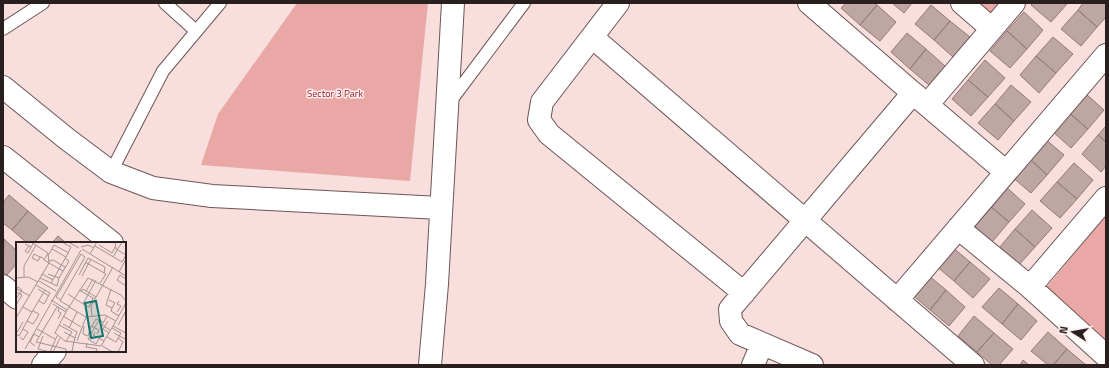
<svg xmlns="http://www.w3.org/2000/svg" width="1109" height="368" font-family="'Titillium Web',sans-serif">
<rect width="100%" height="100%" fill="#f8dfdd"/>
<path fill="#e9a8a5" d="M 297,3 L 428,3 L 410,181 L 201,165 L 218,114 Z
M 976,3 L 1002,3 L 991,16 Z
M 1104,218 L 1106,220 L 1106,341 L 1045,289 Z"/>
<path fill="#bea6a4" stroke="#917a78" d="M 846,3 L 874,3 L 877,5 L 860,25 L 841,8 Z
M 892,3 L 912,3 L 904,13 Z
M 1033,3 L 1067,3 L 1067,4 L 1051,22 L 1031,5 Z
M 1083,3 L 1106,3 L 1106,17 L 1097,27 L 1078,10 Z
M 877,5 L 896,22 L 880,41 L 860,25 Z
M 931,5 L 950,21 L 934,40 L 915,24 Z
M 1078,10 L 1097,27 L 1081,46 L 1061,29 Z
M 1024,12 L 1043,30 L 1027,49 L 1007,31 Z
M 950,21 L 970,37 L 953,57 L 934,40 Z
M 1007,31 L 1027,49 L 1010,68 L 990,51 Z
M 907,33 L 926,49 L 910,69 L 891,52 Z
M 1053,37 L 1073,54 L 1056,73 L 1036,56 Z
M 926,49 L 945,66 L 929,85 L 910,69 Z
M 1036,56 L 1056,73 L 1039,93 L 1020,75 Z
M 985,60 L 1005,78 L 988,97 L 968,80 Z
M 968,80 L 988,97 L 971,116 L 952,99 Z
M 1011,85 L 1031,102 L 1014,121 L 995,104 Z
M 1085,93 L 1104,110 L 1088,129 L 1068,112 Z
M 995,104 L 1014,121 L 998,140 L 978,123 Z
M 1068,112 L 1088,129 L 1071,148 L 1052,131 Z
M 1106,126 L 1106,142 L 1098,135 Z
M 1098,135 L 1106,142 L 1106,166 L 1101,172 L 1082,154 Z
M 1044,138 L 1064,155 L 1047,175 L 1028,157 Z
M 1028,157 L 1047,175 L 1031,193 L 1011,176 Z
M 1074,163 L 1093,180 L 1077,199 L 1057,182 Z
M 1057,182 L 1077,199 L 1060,218 L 1040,201 Z
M 1005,186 L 1025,204 L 1009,222 L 989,205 Z
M 9,195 L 28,211 L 12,230 L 3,223 L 3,202 Z
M 989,205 L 1009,222 L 992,242 L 972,224 Z
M 1032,210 L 1052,228 L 1035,247 L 1015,229 Z
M 28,211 L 48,228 L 34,243 L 27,243 L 12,230 Z
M 1015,229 L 1035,247 L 1018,266 L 999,248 Z
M 58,236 L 66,243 L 52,243 Z
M 4,239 L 17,251 L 17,263 L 7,275 L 3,272 Z
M 951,246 L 970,262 L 954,281 L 935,265 Z
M 970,262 L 990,279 L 973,298 L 954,281 Z
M 927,274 L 946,290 L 930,310 L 910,293 Z
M 999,288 L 1018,304 L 1002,324 L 982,307 Z
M 946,290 L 965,307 L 949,326 L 930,310 Z
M 1018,304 L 1037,321 L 1021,340 L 1002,324 Z
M 974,316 L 994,333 L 977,352 L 958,336 Z
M 1048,332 L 1067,349 L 1053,365 L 1048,365 L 1031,351 Z
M 994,333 L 1013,349 L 999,365 L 992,365 L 977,352 Z
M 1067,349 L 1086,365 L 1053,365 Z
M 1023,360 L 1029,365 L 1020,365 Z"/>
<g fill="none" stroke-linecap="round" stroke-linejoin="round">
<defs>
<path id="service" d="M 165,3 L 196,31
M 3,29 L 43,3
M 449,103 L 524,3
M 111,172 L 163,71 L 220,3"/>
<path id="minor" d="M 618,3 L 542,102 L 539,120 L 549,134 L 744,293
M 809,3 L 913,93
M 962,3 L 992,29
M 592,37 L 973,365
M 3,87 L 67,139 L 111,172 L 153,188 L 212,196 L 440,208
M 927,105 L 1014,3
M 3,157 L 112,243
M 958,228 L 1030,287 L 1106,198
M 3,286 L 17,298
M 1030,287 L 1106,356
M 897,300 L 1106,55
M 43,365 L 55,351
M 430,365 L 437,284 L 453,3
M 753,365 L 762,344
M 812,365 L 740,334 L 731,321 L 730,309 L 913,93 L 1006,172"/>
</defs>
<use href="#service" stroke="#6c5655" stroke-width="14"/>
<use href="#minor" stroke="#6c5655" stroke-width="24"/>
<use href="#service" stroke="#fff" stroke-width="12"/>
<use href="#minor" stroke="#fff" stroke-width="22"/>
</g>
<g text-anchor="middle" stroke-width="3" stroke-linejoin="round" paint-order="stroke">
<g font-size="10" fill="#971c28" stroke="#feefee">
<text x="335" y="97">Sector 3 Park</text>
</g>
</g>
<g transform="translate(16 242)">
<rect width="110" height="110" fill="#f8dfdd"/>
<path fill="none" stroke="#a59291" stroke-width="1" d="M 52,0 L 63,6M 99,0 L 100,7 L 110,13M 9,2 L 15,5 L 18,0M 83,3 L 96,11 L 99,5M 13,4 L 9,9 L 12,11 L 15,5M 79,4 L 106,20 L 110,13M 65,5 L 72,3 L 78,6M 36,7 L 50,15 L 55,5 L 46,0M 66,7 L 110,34M 32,11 L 28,18 L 33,21M 33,12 L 38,3 L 53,11M 74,12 L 81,0M 24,15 L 18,12 L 16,16 L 22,19 L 24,15 L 25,15 L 28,17M 97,15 L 106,0M 33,19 L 37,18 L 49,25M 69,20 L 90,32 L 84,41M 33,21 L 47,29M 103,30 L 110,17M 26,32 L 37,38M 32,32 L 43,36 L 53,19 L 49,16M 63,33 L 72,16 L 89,25 L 88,31M 66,34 L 75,17M 8,35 L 8,24 L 20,3M 0,36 L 12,35 L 22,40M 24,36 L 35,41 L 50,15M 110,37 L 104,33 L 101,38 L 110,44M 23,39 L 40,49M 35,41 L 41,44 L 43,36M 20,43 L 34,51 L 28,62 L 23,59M 1,47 L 14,54M 22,47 L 33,54M 0,48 L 2,45 L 6,48 L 0,57M 63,48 L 79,57M 70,49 L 77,37M 0,50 L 6,53 L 0,63M 65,50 L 67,47 L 80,55M 52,52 L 67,62 L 80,38M 35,58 L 51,68 L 72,36 L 105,53 L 110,59M 45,58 L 40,55 L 65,12 L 69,15 L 44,59 L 53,64M 93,58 L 99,61 L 96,66 L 90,63 L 95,47M 110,61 L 97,84 L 110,91M 37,62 L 50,70M 67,62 L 73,65 L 77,56M 41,65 L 20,100 L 50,107 L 50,110M 53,65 L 70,75 L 89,73 L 100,79M 96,66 L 95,69 L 103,74M 51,68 L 39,91 L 49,99 L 85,104 L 97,84M 16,70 L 29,48M 101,70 L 105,64 L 101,62 L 103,59M 47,74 L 65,85M 76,74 L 75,64 L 97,25M 91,74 L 86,83 L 94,88M 0,76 L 33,21 L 32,11 L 15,0M 42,77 L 45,71 L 42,69 L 43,66M 83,78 L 72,97 L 80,102 L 85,94M 11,79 L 17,82 L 21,76 L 23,72 L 17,69M 92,79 L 87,87 L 93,91M 47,82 L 61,90 L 58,99M 43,83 L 56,90 L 50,99M 102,83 L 110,69M 68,84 L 67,92 L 72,94 L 75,84 L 83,88 L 81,92M 76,84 L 80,77 L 87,80M 53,86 L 61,70M 21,87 L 39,97M 48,90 L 59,96M 79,90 L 77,93 L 88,99M 98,91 L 109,97M 0,92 L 3,94 L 16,70 L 7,65M 0,92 L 7,80M 27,94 L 22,107 L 34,110M 4,95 L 7,98 L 12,90 L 7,87M 91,95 L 100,100 L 105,91 L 96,86M 102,96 L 107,100 L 102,110M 58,99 L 56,109 L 61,110M 61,99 L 70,75M 71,101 L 70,105 L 81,107 L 80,110M 19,104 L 14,100 L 18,92 L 23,95M 86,104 L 97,110M 9,107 L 65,8M 34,110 L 41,94M 37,110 L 44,96"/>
<path fill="#0f766e" fill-opacity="0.15" stroke="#0f766e" stroke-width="2" d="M 80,59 L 87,94 L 75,96 L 69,61 Z"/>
<rect width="110" height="110" fill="none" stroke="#281f1e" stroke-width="2"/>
</g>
<rect width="1109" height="368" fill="none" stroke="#281f1e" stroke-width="8"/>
<g transform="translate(1073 332) rotate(281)" stroke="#feefee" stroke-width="3" paint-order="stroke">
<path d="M0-3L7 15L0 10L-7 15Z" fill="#281f1e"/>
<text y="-6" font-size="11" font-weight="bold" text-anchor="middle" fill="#281f1e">N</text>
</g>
</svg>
